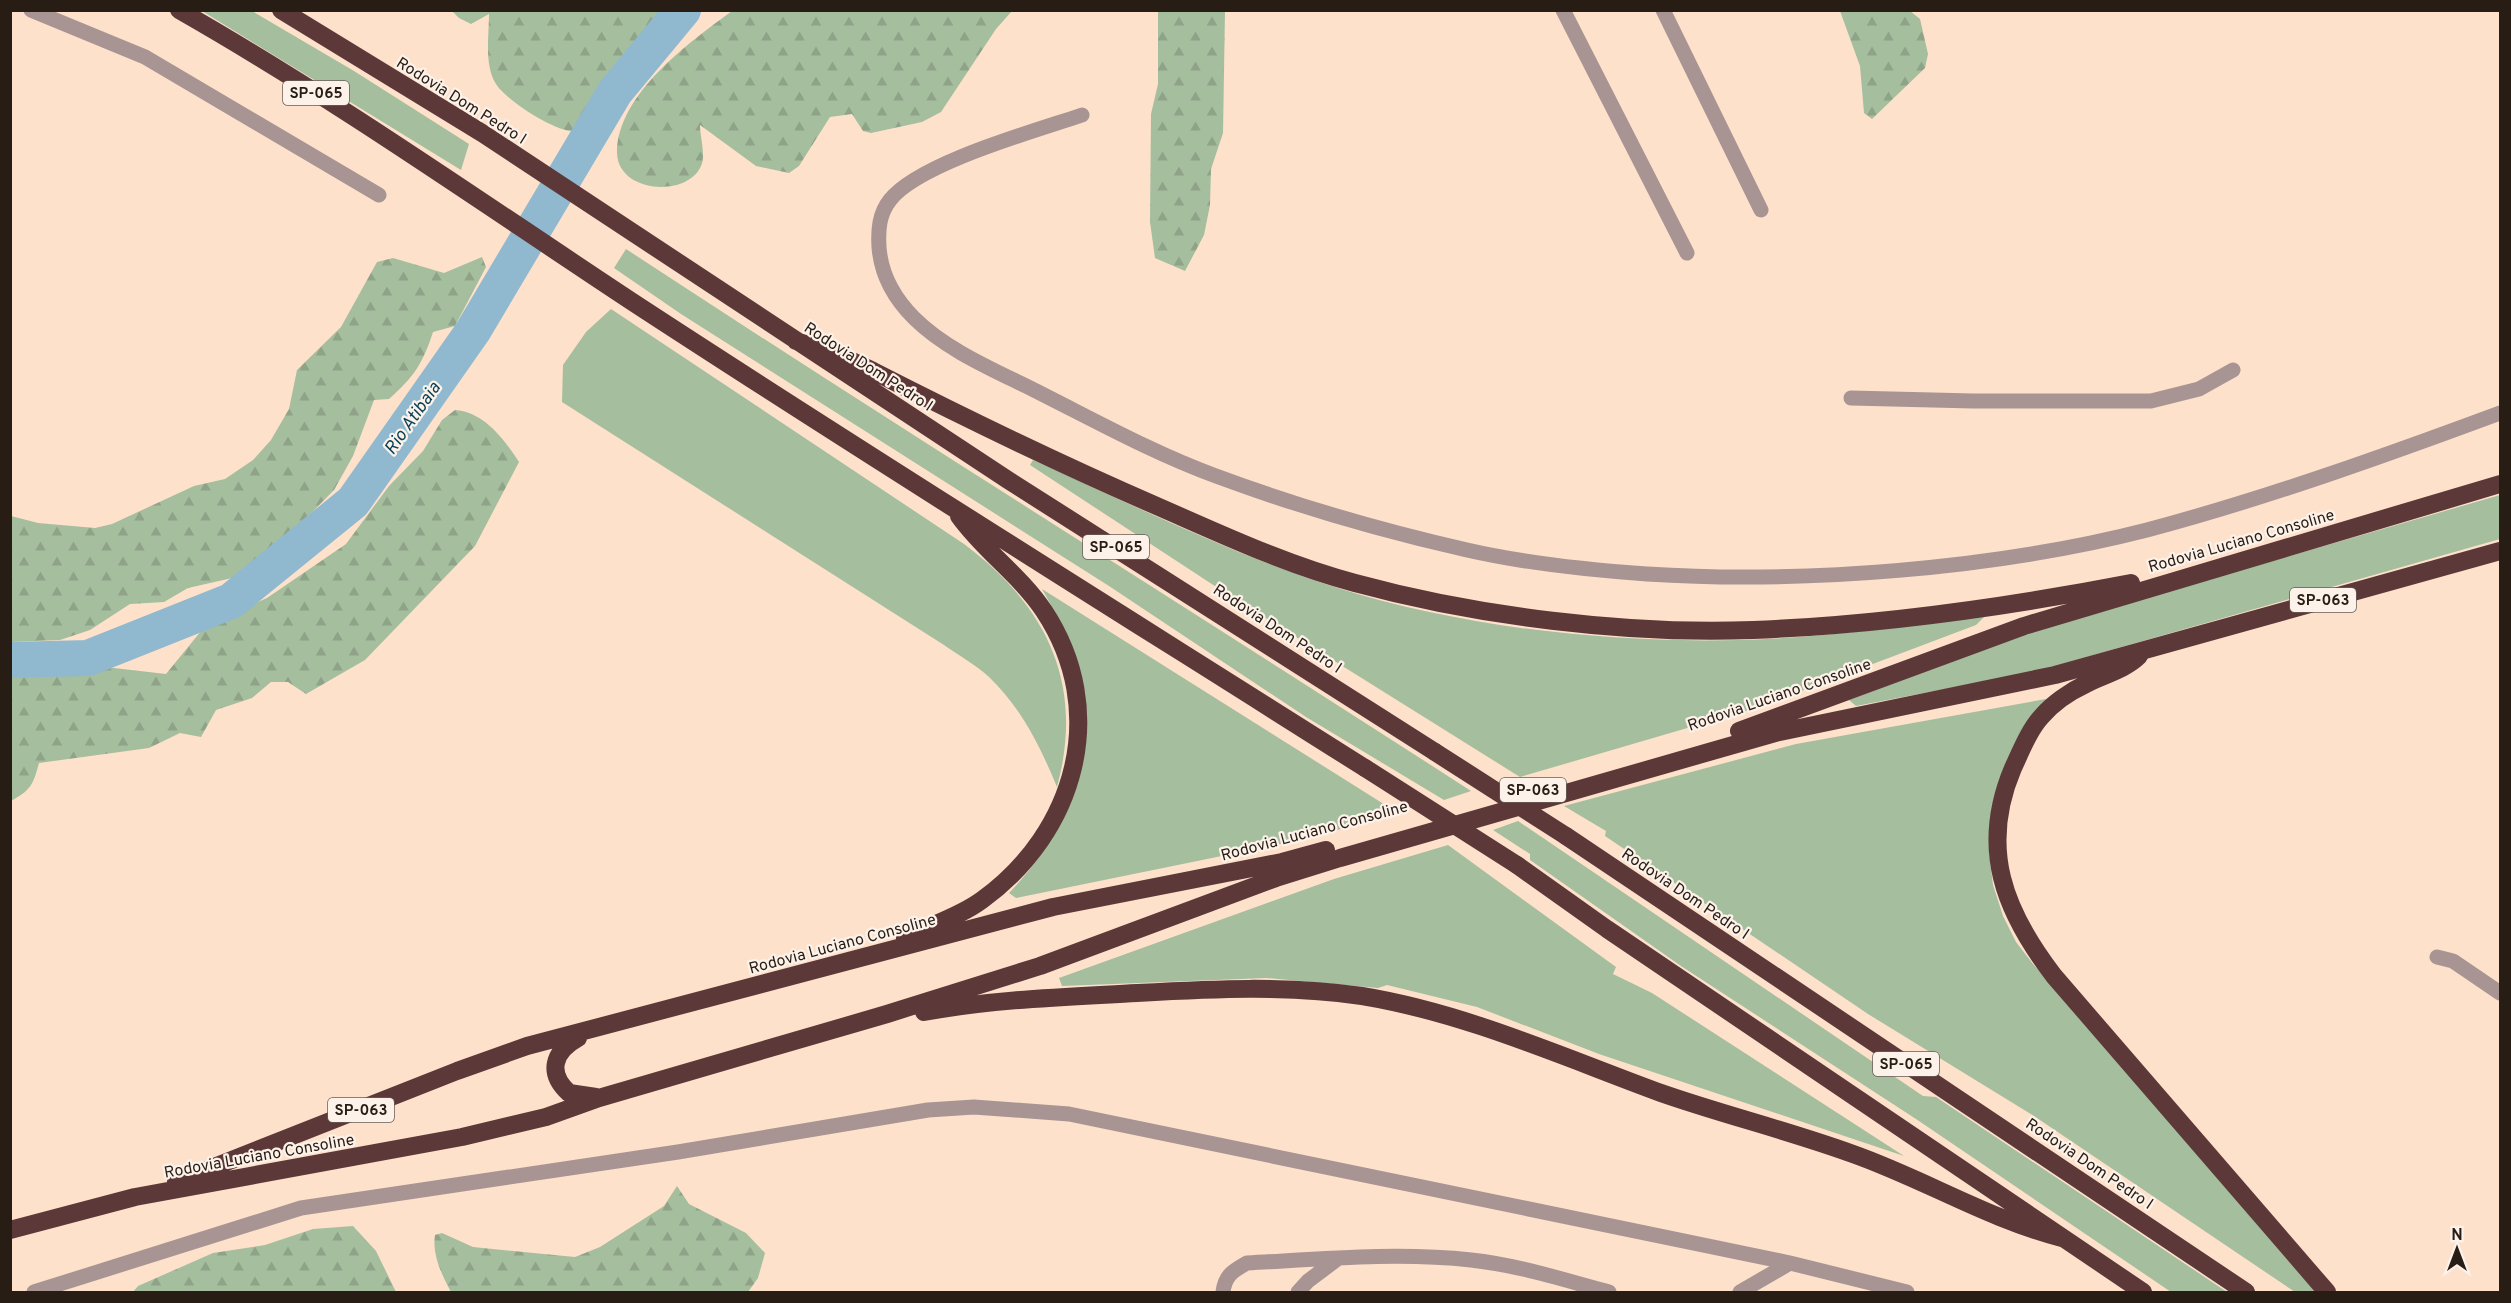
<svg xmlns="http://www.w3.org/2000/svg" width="2511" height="1303" font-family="Overpass,sans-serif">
<defs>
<pattern id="forest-firs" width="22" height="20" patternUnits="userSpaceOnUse" patternTransform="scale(1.5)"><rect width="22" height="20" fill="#a5be9e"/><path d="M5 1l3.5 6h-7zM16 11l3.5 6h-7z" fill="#8ea387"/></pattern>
</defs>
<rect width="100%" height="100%" fill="#fde1cb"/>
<path fill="#a5be9e" d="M 202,11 L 252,11 L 354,71 L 469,144 L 461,170 Z
M 626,249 C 906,433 1190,609 1471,791 L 1444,800 L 1306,717 L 1109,586 L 681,314 L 614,268 Z
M 611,309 L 964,544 C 1047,606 1085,684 1057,787 C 1040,746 1022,709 989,677 C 976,665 958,655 944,645 L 562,402 L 563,365 L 586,332 Z
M 1033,460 C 1133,505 1233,555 1338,588 C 1474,631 1641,647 1783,638 C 1851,634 1918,624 1985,616 L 1976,625 L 1759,707 L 1520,777 L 1224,592 L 1030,465 Z
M 2500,495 L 2500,539 L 2034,672 L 1856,706 L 1849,700 L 2005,641 L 2076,618 Z
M 1042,589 L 1398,813 L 1305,839 L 1016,898 L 1009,893 C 1101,796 1108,703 1042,589 Z
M 2046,699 L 1989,852 L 1993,885 L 2003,916 L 2016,942 L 2033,964 L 2230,1187 L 2318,1292 L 2295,1292 L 2034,1116 L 1868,1014 L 1605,836 L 1606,831 L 1564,806 L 1796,744 Z
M 1518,821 L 1923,1096 L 1936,1097 L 2227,1292 L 2171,1292 L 1916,1119 L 1681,966 L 1530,860 L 1530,854 L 1493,830 Z
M 1448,845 L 1616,967 L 1613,974 L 1652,993 L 1904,1156 L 1599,1054 L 1477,1007 L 1387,985 L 1378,988 L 1266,978 L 1062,986 L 1059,978 L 1334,879 Z"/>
<path fill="url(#forest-firs)" d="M 452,11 L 675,11 C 634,36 601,91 575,131 C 556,133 506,100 496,84 C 484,65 489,36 489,14 L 471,24 L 459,18 Z
M 732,11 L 732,10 L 1012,11 L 996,29 L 941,112 L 922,122 L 871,133 L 863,131 L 852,114 L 830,117 L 799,166 L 789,173 L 756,166 L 700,125 C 700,137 706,156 701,166 C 687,198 618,193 617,153 C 617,94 690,42 732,11 Z
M 1158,11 L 1225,11 L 1223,133 L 1211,169 L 1210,205 L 1204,235 L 1185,271 L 1155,258 L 1150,222 L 1151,114 L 1158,84 Z
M 1840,11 L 1910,11 L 1920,19 L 1928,54 L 1925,68 L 1872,119 L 1864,113 L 1860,66 Z
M 482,257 L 486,267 L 455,326 L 433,332 C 423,363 414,377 389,399 L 374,400 L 353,456 L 334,490 L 279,546 L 241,576 L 188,588 L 164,602 L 130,604 L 90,630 L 60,640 L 11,642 L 11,516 L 38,523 L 95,528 L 112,524 L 194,486 L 225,479 L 253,460 L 271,440 L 289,409 L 297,370 L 341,327 L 377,262 L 393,258 L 444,273 Z
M 455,410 C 484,412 504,439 519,462 L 475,546 L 365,660 L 306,694 L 288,682 L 271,682 L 252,698 L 216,710 L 201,737 L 180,733 L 149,748 L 39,763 C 33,785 31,790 11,801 L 11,673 L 88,665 L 166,674 L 206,625 L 267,598 L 346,544 L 389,486 L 423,451 L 442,420 Z
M 677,1186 L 689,1204 L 746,1233 L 765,1253 L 758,1278 L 748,1292 L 451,1292 C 442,1275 432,1255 435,1235 L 442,1233 L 473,1247 L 575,1257 L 600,1247 L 664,1206 Z
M 353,1226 L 376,1251 L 396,1292 L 133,1292 L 138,1286 L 213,1253 L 265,1245 L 313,1229 Z"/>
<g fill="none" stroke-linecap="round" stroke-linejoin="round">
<path stroke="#90b9cf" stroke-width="36" d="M 10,660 L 88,658 L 231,601 L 353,502 L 473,331 L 615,92 L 683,10"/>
<path stroke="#a89493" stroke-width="15" d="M 31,10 L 145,57 L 379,195
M 1563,10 L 1687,253
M 1663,10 L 1761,210
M 1082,115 C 1035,131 919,163 890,200 C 879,214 878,230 879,247 C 881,275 894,298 914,318 C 946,350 994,370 1034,390 C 1094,420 1153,453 1216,476 C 1297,506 1383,531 1467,550 C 1524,563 1589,570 1647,574 C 1803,584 1995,569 2147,530 C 2267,498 2384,456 2500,413
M 1851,398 L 1973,401 L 2151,401 L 2199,389 L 2233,370
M 2437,957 L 2453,961 L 2500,993
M 34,1292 L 301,1208 L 678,1152 L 928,1110 L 974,1107 L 1069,1114 L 1790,1263 L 1907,1292
M 1223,1292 C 1225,1275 1233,1271 1247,1263 C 1321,1259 1397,1252 1471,1260 C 1518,1265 1564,1280 1609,1292
M 1298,1292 L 1308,1281 L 1336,1260
M 1740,1292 L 1790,1263"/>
<path stroke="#5d3839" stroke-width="18" d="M 179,10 C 335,99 481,202 631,301 C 874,460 1120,613 1365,768
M 281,10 L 482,133 L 1008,480 L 1435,752
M 796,341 L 837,354 L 873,371 C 967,419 1062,465 1159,507 C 1223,535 1287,565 1355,583 C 1476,616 1627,635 1753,630 C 1879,625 2007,607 2131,583
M 2139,656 C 2125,670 2103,675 2086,684 C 2071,691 2053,703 2042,716 C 2029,730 2021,751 2013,768 C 1979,848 2004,911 2054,976 L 2327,1292
M 1739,731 L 2024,626 L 2500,484
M 1566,836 L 2246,1292
M 1517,865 L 1607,929 L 2143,1292
M 905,938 C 930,925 959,917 982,900 C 1076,832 1110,711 1044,611 C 1020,575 984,551 959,516
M 924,1012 C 995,999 1065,997 1137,993 C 1212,989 1287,985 1362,996 C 1465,1013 1563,1057 1661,1093 C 1724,1115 1790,1131 1853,1154 C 1924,1179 1988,1219 2062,1238
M 578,1038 C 553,1052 547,1073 569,1093 L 596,1097
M 176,1182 L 457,1071 L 527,1046 L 1053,907 L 1282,862 L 1326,850
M 10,1230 L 135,1197 L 462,1137 L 546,1117 L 599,1098 L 887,1014 L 1040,966 L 1276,878 L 1340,858 L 1775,733 L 2055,675 L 2500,551"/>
<path stroke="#5d3839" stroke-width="18" d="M 1435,752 L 1566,836
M 1365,768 L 1517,865"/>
</g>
<g text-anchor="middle" stroke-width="4.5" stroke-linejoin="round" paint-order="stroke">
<g fill="#fdf2e9" stroke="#675d55" stroke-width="1.5">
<rect x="283" y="81" width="66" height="24" rx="4.5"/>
<rect x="1083" y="535" width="66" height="24" rx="4.5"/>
<rect x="2290" y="588" width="66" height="24" rx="4.5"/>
<rect x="1500" y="778" width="66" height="24" rx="4.5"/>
<rect x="1873" y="1052" width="66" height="24" rx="4.5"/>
<rect x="328" y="1098" width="66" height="24" rx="4.5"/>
</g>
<g font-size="15" font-weight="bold" fill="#271d15">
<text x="316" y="98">SP-065</text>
<text x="1116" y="552">SP-065</text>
<text x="2323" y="605">SP-063</text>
<text x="1533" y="795">SP-063</text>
<text x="1906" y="1069">SP-065</text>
<text x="361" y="1115">SP-063</text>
</g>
<g font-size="16" fill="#271d15" stroke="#fdf2e9">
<text transform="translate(462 100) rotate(32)" y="6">Rodovia Dom Pedro I</text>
<text transform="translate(869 366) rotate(33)" y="6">Rodovia Dom Pedro I</text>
<text transform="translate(2241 540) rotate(-16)" y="6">Rodovia Luciano Consoline</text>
<text transform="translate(1278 628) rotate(33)" y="6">Rodovia Dom Pedro I</text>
<text transform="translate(1779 694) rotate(-19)" y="6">Rodovia Luciano Consoline</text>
<text transform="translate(1314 830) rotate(-15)" y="6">Rodovia Luciano Consoline</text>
<text transform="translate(1686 893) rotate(34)" y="6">Rodovia Dom Pedro I</text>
<text transform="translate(842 943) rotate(-15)" y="6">Rodovia Luciano Consoline</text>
<text transform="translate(259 1155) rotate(-10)" y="6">Rodovia Luciano Consoline</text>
<text transform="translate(2090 1163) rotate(34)" y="6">Rodovia Dom Pedro I</text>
</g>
<g font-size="18" font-style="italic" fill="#053f56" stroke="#fdf2e9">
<text transform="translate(412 418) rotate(-55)" y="6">Rio Atibaia</text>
</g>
</g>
<rect width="2511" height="1303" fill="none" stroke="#271d15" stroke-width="24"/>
<g transform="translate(2457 1249)" stroke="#fdf2e9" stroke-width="4.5" paint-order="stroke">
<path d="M0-4.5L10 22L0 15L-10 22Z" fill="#271d15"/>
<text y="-9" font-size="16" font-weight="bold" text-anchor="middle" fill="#271d15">N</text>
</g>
</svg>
